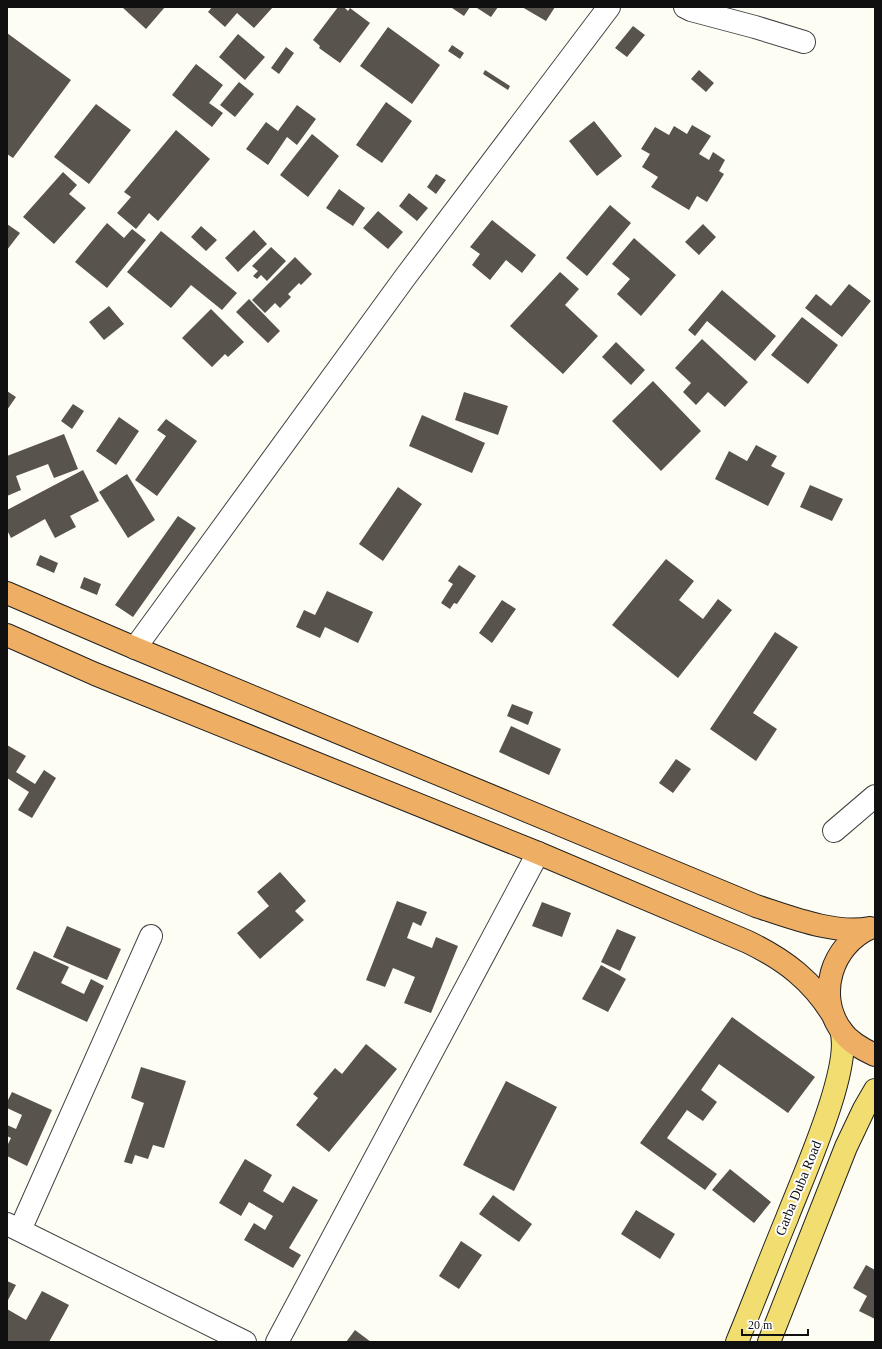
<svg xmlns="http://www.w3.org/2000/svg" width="882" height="1349" font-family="Georgia,serif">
<rect width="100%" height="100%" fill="#fefdf4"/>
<path fill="#59534d" d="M 122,7 L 165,7 L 146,29 Z
M 212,7 L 273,7 L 254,28 L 237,13 L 225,27 L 208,12 Z
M 338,7 L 344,7 L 348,11 L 350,8 L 370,23 L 340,63 L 319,48 L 320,46 L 313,40 Z
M 453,7 L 470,7 L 464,16 L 452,8 Z
M 478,7 L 498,7 L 491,17 L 477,8 Z
M 522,7 L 555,7 L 546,21 Z
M 633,26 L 645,35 L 627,57 L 615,48 Z
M 388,27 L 440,65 L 412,104 L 360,66 Z
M 7,33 L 71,80 L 13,158 L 7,154 Z
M 238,34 L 265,57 L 245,80 L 219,57 Z
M 452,45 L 464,53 L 460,59 L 448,51 Z
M 286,47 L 294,53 L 279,74 L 271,68 Z
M 196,64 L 223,85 L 209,103 L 223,113 L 212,127 L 172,95 Z
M 485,70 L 510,86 L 508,90 L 483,74 Z
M 699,70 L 714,83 L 706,92 L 691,79 Z
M 239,82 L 254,94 L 235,117 L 220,105 Z
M 386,102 L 412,121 L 382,163 L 356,145 Z
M 96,104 L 131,130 L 89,184 L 54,157 Z
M 297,105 L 316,119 L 297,145 L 287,137 L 268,165 L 246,149 L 266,122 L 278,131 Z
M 594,121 L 622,156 L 597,176 L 569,141 Z
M 692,125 L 711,136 L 699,154 L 709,160 L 713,152 L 725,160 L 719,171 L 724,174 L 707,202 L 697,196 L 689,210 L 651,187 L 658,177 L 642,167 L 650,154 L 641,149 L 655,127 L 669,135 L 674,126 L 687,134 Z
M 176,130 L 210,159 L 158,221 L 149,213 L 136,229 L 117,213 L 131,197 L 124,192 Z
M 312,134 L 339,156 L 308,197 L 280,175 Z
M 63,172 L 77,185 L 69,194 L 86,208 L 54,244 L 23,217 Z
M 436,174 L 446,180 L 436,194 L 427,187 Z
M 339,189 L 365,208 L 353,226 L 326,208 Z
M 409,193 L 428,208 L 417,221 L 399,206 Z
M 610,205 L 631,223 L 587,276 L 566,258 Z
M 378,211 L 403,232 L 388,249 L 363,228 Z
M 492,220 L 536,255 L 522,273 L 506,260 L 490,280 L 472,265 L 480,254 L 470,247 Z
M 107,223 L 124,238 L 132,229 L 146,240 L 107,288 L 75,262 Z
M 7,224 L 20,233 L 7,250 Z
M 703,224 L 716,237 L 699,255 L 685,242 Z
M 201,226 L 217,240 L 206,251 L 191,237 Z
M 254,230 L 267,244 L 238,272 L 225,258 Z
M 161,231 L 237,293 L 222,310 L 191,285 L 171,308 L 127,272 Z
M 634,238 L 676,275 L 641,316 L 617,294 L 630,279 L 612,264 Z
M 271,247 L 286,261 L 267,281 L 261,275 L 257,279 L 253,276 L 258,271 L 252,266 Z
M 295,257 L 312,274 L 301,285 L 299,283 L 288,294 L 291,297 L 280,308 L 275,303 L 265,313 L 252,300 Z
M 560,272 L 579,289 L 565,305 L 598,336 L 563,374 L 510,326 Z
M 849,284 L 871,301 L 842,337 L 805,308 L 816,294 L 831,306 Z
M 722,290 L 776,336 L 755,361 L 707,321 L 695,336 L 688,330 Z
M 249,299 L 280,331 L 268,343 L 236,312 Z
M 109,306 L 124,324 L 104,340 L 89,322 Z
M 211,309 L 244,342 L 228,357 L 225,354 L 212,367 L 182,338 Z
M 802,317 L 838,345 L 808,384 L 771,355 Z
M 702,339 L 748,382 L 725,407 L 708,392 L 696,405 L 683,392 L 691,383 L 675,368 Z
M 616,342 L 645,370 L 631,385 L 602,357 Z
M 653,381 L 701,431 L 661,471 L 612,421 Z
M 7,391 L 16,397 L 7,410 Z
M 464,392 L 508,406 L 498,435 L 455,420 Z
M 73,404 L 84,411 L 72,429 L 61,421 Z
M 422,415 L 485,443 L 472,473 L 409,446 Z
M 119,417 L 139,431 L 116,465 L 96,451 Z
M 166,419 L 197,441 L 157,496 L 135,480 L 166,436 L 157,430 Z
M 64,434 L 78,469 L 54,478 L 48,464 L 16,476 L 21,490 L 7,496 L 7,456 Z
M 756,445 L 777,456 L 771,466 L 785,473 L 768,506 L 715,479 L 729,451 L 747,461 Z
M 83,470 L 99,501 L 70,516 L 76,527 L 55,538 L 45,519 L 11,538 L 7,530 L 7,510 Z
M 127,474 L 155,520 L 128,538 L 99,492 Z
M 810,485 L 843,499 L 832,521 L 800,507 Z
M 398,487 L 422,504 L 383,561 L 359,544 Z
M 178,516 L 196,528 L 133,617 L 115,605 Z
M 40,555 L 58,563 L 54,573 L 36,565 Z
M 666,559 L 694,581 L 679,600 L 703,619 L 718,599 L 732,610 L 678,678 L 612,625 Z
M 459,565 L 476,576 L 457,604 L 454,603 L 450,609 L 441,603 L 453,584 L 448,581 Z
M 84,577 L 101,584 L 97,595 L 80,588 Z
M 327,591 L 373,612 L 358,643 L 325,627 L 320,638 L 296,627 L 304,610 L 315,615 Z
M 502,600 L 516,609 L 492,643 L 479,633 Z
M 775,632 L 798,647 L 753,713 L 777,729 L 756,761 L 710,729 Z
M 512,704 L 533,712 L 528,725 L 507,716 Z
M 511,726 L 561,749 L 549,775 L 499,752 Z
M 7,745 L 26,756 L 16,772 L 35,784 L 44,770 L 56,778 L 32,818 L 18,810 L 29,792 L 7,778 Z
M 676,759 L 691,769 L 673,793 L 659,783 Z
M 280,872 L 306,901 L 295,911 L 304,920 L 260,959 L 237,933 L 269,906 L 257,892 Z
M 397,901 L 427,912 L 421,926 L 413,922 L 407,938 L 432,948 L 436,937 L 458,946 L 431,1013 L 404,1003 L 415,977 L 393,968 L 385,987 L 366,980 Z
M 542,902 L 571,913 L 562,937 L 532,926 Z
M 67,926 L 121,949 L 107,980 L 53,957 Z
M 617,929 L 636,937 L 620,971 L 601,962 Z
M 34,951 L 69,967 L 61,983 L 84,994 L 91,979 L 104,986 L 87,1022 L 16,989 Z
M 601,965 L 626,979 L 608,1012 L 582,999 Z
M 732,1017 L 815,1077 L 788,1113 L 719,1064 L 701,1090 L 717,1102 L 703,1121 L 687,1110 L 667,1138 L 717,1174 L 705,1190 L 640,1143 Z
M 366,1044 L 397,1069 L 329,1152 L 296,1125 L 318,1098 L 313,1094 L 335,1068 L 342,1074 Z
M 141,1067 L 186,1081 L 164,1148 L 153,1145 L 148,1159 L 135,1155 L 132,1164 L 124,1162 L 144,1103 L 131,1098 Z
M 506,1081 L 557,1107 L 514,1191 L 463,1165 Z
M 12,1092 L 52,1110 L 27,1166 L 7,1156 L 7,1146 L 11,1138 L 7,1136 L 7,1125 L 16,1129 L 22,1115 L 7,1108 L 7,1102 Z
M 245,1159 L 272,1175 L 263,1191 L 283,1203 L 293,1186 L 318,1200 L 289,1248 L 301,1255 L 293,1268 L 244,1240 L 254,1223 L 265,1230 L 273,1216 L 249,1202 L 241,1216 L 219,1203 Z
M 730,1169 L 771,1202 L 754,1223 L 712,1190 Z
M 493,1195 L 532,1224 L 519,1242 L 479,1214 Z
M 636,1210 L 675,1234 L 660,1259 L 621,1234 Z
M 461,1241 L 482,1255 L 459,1289 L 439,1276 Z
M 866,1265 L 875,1270 L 875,1319 L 859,1311 L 867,1296 L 853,1288 Z
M 7,1281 L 16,1285 L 7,1302 Z
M 42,1291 L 69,1305 L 49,1342 L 7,1342 L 7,1309 L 26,1320 Z
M 355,1330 L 371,1342 L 346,1342 Z"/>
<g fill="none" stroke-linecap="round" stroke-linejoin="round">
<defs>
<path id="minor" d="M 685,7 L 691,10 L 755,27 L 804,42
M 135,648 L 406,276 L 609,7
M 834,831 L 875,796
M 7,1224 L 245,1342
M 20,1230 L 151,936
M 277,1342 L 538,853"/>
<path id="major" d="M 737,1342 C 754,1301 770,1259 787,1218 C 802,1179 853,1067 841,1030
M 769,1342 L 846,1147 L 864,1109 L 875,1090"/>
<path id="highway" d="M 7,593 L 135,648 L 756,906 C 790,917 835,935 870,928
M 7,635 L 95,674 L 538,853 L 748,942 C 785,960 813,981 834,1017
M 870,928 C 832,945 816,995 841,1030 C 849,1042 862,1049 875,1055"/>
</defs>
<use href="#minor" stroke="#434343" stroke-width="24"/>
<use href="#major" stroke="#212121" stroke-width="24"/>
<use href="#highway" stroke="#212121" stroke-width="24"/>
<use href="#minor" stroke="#fff" stroke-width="22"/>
<use href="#major" stroke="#f2dd70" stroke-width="22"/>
<use href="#highway" stroke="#eeae63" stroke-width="22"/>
</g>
<g text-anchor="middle" stroke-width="4" stroke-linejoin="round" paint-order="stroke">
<g font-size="14" fill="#101010" stroke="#fff">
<text transform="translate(798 1188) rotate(-68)" y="5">Garba Duba Road</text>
</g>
</g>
<rect width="882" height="1349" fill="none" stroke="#101010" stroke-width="16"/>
<path d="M742 1329v6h66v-6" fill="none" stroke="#101010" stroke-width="2"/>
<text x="748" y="1329" font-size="12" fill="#101010" stroke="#ffffff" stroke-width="3" paint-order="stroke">20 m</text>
</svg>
